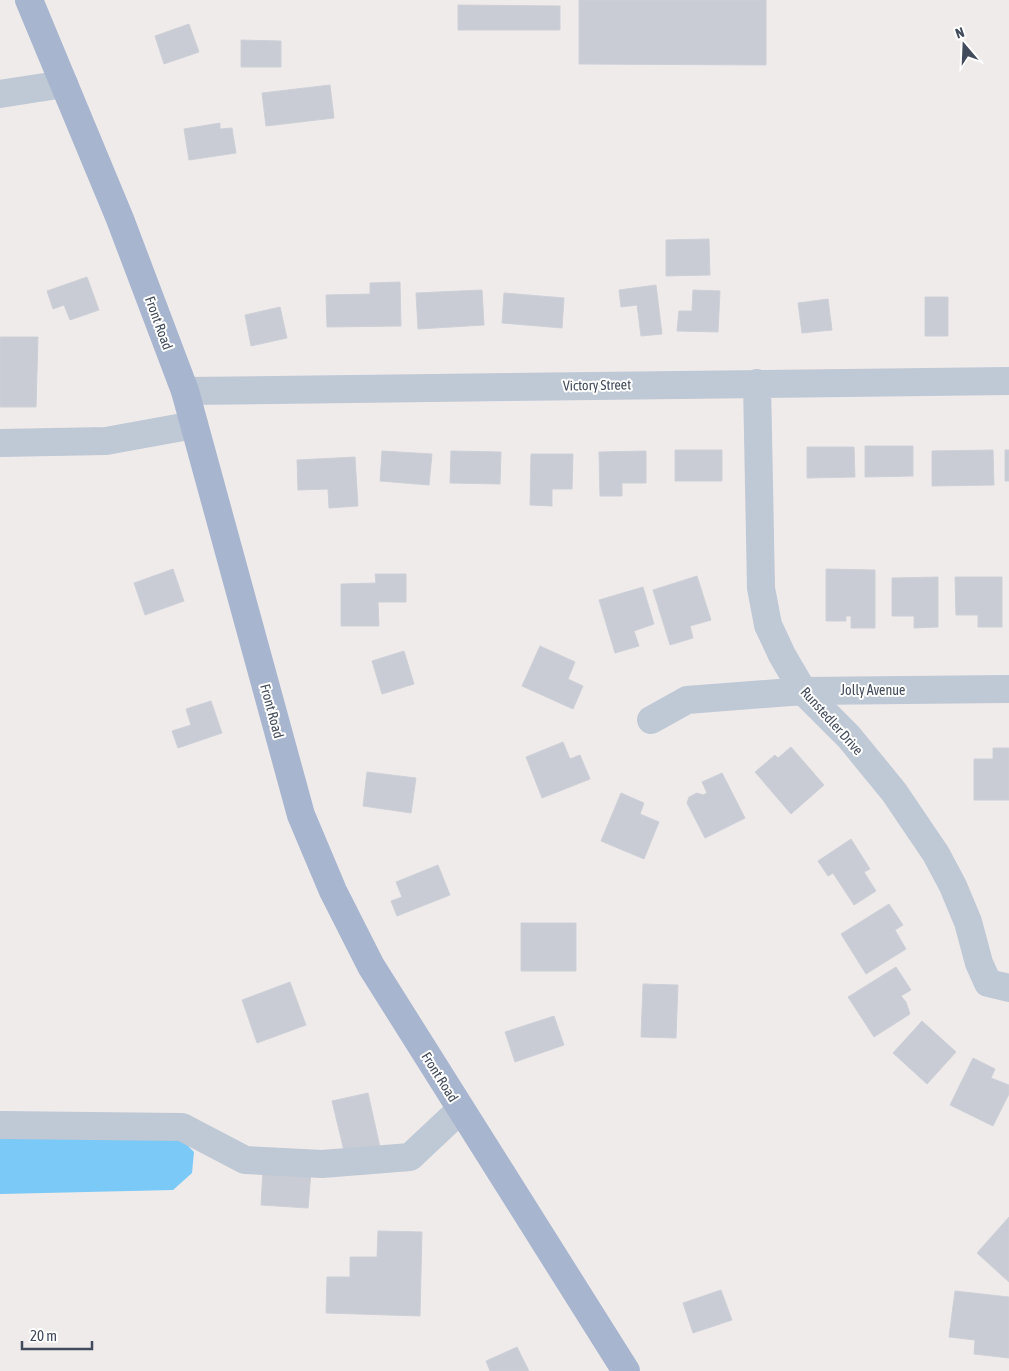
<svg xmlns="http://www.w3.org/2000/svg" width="1009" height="1371" font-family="'Asap Condensed',sans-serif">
<rect width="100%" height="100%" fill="#efebeb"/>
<path fill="#7ac9f6" d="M 0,1136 L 181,1139 L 194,1152 L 192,1173 L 173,1190 L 0,1194 Z"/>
<path fill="#c9ccd4" stroke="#ced0d8" d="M 579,0 L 766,0 L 766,65 L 579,64 Z
M 458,5 L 560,6 L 560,30 L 458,30 Z
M 189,24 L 199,52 L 164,64 L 155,36 Z
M 241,40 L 281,41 L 281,67 L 241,67 Z
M 330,85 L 334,118 L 266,126 L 262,93 Z
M 220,123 L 220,129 L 232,128 L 236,153 L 189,160 L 184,129 Z
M 709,239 L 710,275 L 666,276 L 666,240 Z
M 87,277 L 99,310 L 70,320 L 64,305 L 53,309 L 47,291 Z
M 400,282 L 401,326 L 327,327 L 326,295 L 370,294 L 370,283 Z
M 656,285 L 662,334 L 641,336 L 637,305 L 621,307 L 619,290 Z
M 482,290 L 484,325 L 418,329 L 416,293 Z
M 693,290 L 720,291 L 718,332 L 677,331 L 679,311 L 692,311 Z
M 504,293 L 564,298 L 562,328 L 502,323 Z
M 925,297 L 948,297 L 948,336 L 925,336 Z
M 828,299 L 832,330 L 802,333 L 798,303 Z
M 280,307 L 287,338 L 251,346 L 245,315 Z
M 0,337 L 38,337 L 36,407 L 0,407 Z
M 865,446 L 913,446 L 913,476 L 865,477 Z
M 807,447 L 854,447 L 855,477 L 807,478 Z
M 675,450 L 722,450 L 722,481 L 675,481 Z
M 993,450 L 994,485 L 932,486 L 932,451 Z
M 1005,450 L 1009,450 L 1009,481 L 1005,481 Z
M 382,451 L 432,454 L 429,485 L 380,481 Z
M 451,451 L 501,452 L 500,484 L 450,483 Z
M 646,451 L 646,483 L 622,483 L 622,496 L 600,496 L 599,452 Z
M 531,454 L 573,454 L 572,489 L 552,489 L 552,506 L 530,505 Z
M 355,457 L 358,506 L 329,508 L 328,489 L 298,490 L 297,460 Z
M 173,569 L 184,601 L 145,615 L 134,583 Z
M 826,569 L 875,570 L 875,628 L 851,628 L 851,616 L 846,616 L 846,621 L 826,621 Z
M 375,574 L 406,574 L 406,602 L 378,602 L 379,626 L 341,626 L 341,584 L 376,583 Z
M 697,576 L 711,620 L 690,626 L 693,638 L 670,645 L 653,590 Z
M 938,577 L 938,627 L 914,628 L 914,616 L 892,616 L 892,578 Z
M 955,577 L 1002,577 L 1002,627 L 978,627 L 978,615 L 956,615 Z
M 643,587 L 654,624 L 634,631 L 639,646 L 615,653 L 599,600 Z
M 540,646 L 575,662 L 568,679 L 583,686 L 573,709 L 522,686 Z
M 404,651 L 414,684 L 382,694 L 372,661 Z
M 211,701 L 222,733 L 178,748 L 172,731 L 191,725 L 186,709 Z
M 563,742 L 570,759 L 580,755 L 590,779 L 542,798 L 526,757 Z
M 791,747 L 824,785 L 791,814 L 755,772 L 775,755 L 778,758 Z
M 993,748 L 1009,748 L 1009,800 L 974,800 L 974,759 L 993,759 Z
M 367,772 L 416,778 L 411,813 L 363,806 Z
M 722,773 L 745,818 L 705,838 L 687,803 L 689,797 L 697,793 L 703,795 L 707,793 L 702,782 Z
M 621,793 L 644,803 L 640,814 L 659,822 L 644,859 L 601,841 Z
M 851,839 L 870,869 L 864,872 L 876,891 L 854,905 L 833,873 L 828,876 L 818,861 Z
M 438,865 L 450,895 L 397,916 L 391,901 L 402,897 L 396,882 Z
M 889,904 L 903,925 L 895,930 L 906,949 L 866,974 L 841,934 Z
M 521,923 L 576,923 L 576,971 L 521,971 Z
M 896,967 L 911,990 L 901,996 L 906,1002 L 910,1014 L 874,1037 L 848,997 Z
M 290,982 L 306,1025 L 257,1043 L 242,1000 Z
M 643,984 L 678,985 L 676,1038 L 641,1037 Z
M 554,1016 L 564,1045 L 515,1062 L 505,1032 Z
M 922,1021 L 956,1052 L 927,1084 L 893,1053 Z
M 973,1058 L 995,1069 L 991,1078 L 1009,1085 L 1009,1094 L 993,1126 L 950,1105 Z
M 368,1093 L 380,1147 L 345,1155 L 332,1101 Z
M 263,1169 L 311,1172 L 308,1208 L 261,1205 Z
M 1009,1217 L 1009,1282 L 977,1253 Z
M 378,1231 L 422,1232 L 420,1316 L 326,1313 L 327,1277 L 350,1277 L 350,1257 L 377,1257 Z
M 721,1290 L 732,1320 L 693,1333 L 683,1303 Z
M 955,1291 L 1009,1297 L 1009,1358 L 974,1354 L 975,1340 L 949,1337 Z
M 517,1347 L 529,1371 L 490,1371 L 486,1361 Z"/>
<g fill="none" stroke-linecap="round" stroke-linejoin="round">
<path stroke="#bfc8d5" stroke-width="28" d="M 0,94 L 64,84
M 757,383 L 761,588 L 768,625 L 782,655 L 803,691 L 849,737 L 894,792 L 936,854 L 953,886 L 968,922 L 979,963 L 988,983 L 1009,988
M 185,391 L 1009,381
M 0,443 L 106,441 L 194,425
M 651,720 L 687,700 L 803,691 L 1009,689
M 0,1125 L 182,1127 L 245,1160 L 322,1164 L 410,1157 L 460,1110"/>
<path stroke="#a7b5cf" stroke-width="28" d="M 29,0 L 120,219 L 185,391 L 301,815 L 333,891 L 371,966 L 626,1371"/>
</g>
<g text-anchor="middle" stroke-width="4" stroke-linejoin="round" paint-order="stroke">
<g font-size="14" fill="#424b5b" stroke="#fff">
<text transform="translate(159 323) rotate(70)" y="5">Front Road</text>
<text transform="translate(597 385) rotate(-1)" y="5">Victory Street</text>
<text x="873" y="695">Jolly Avenue</text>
<text transform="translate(272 711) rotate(75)" y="5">Front Road</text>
<text transform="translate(832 721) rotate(48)" y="5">Runstedler Drive</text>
<text transform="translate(440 1077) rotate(58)" y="5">Front Road</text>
</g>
</g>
<g transform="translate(964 45) rotate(341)" stroke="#ffffff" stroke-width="4" paint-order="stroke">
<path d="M0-4L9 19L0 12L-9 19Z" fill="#424b5b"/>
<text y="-8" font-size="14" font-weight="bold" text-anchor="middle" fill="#424b5b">N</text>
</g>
<path d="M22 1341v8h70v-8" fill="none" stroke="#424b5b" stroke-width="2.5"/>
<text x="30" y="1341" font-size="15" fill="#424b5b" stroke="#ffffff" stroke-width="4" paint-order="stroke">20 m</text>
</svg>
